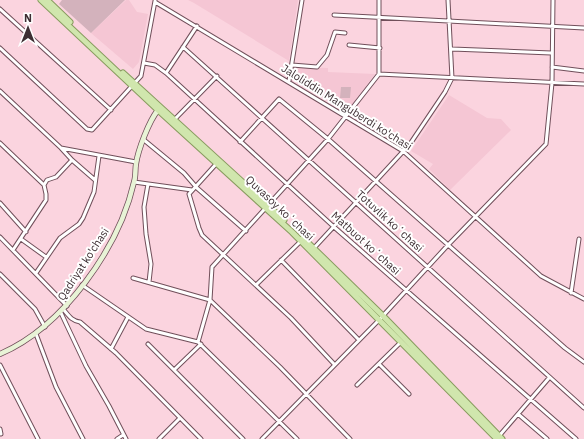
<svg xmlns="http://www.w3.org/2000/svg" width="584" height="439" font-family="'IBM Plex Sans',sans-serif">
<rect width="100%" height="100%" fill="#fbd4df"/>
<path fill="#f5c6d4" d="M 126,0 L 129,0 L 137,12 L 148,14 L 139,62 L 133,69 L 91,33 Z
M 188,0 L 298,0 L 289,61 L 194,3 Z
M 298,67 L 328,68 L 328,72 L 375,74 L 347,112 L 297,83 Z
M 449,95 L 487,118 L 501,119 L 511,130 L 450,190 L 429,169 L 433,164 L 411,151 Z"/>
<path fill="#d3b2bc" d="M 62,0 L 125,0 L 91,33 L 59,4 Z
M 341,87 L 351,87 L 350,98 L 340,98 Z"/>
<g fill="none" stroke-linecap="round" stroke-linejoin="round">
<defs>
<path id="street" d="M 155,2 L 403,151 L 541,276 L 584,299
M 0,9 L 111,110
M 334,15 L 584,28
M 349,45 L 380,48
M 183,47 L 584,408
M 0,48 L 87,129 L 92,130 L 141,76 L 155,1
M 452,49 L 551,53
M 144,63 L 155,65 L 166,73 L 334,227 L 576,439
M 292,65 L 317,67 L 327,55 L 335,32 L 345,33
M 552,67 L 584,71
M 166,73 L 197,26
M 379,74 L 584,84
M 289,81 L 302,0
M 0,91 L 61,148 L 136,162
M 174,120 L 217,76
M 144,140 L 184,173 L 197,188 L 246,231
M 240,142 L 279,99 L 328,139 L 565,348 L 584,362
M 0,143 L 44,185 L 46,194 L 46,200 L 13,250
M 61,148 L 72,160
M 217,163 L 189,194 L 199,228 L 202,235 L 291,318 L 334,364
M 134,182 L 192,190
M 148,184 L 144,207 L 146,234 L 151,264 L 149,282
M 44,185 L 47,180 L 56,177 L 72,160 L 95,180
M 0,203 L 26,232
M 0,237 L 67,306
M 21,239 L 46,257
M 314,248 L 410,144 L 445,92 L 452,78 L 448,0
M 281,260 L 359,340
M 36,273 L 60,238 L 79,224 L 83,218 L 94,192 L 99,156
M 0,274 L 35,309 L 45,327
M 133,278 L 210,300 L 280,367 L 350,439
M 257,284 L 301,241
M 82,285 L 146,329 L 198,342 L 297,439
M 571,293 L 579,239
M 64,310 C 69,316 72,321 80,322 L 116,353 L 201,439
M 61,313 L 86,366 L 109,406 L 126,439
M 36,334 L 56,387 L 83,439
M 198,342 L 210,300 L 212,267 L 328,139 L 379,74 L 379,0
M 148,344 L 243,439
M 111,349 L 128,317
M 379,364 L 409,394
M 0,365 L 38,439
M 174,370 L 201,344
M 357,385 L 401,342
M 518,414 L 547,439
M 0,429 L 1,434
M 499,436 L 549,378
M 117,439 L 123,435
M 159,439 L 180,418
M 262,439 L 379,320 L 448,245 L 546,144 L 552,83 L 553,0"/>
<path id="secondary" d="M 0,354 C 63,327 119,248 134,182 C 136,176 135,169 136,164 C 138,150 149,121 158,110"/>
<path id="primary" d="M 41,0 L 158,110 L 292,232 L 497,439
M 47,0 L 70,22
M 123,73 L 284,220
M 303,238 L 382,315 L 502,439"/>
</defs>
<use href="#street" stroke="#704f5a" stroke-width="5"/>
<use href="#secondary" stroke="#704f5a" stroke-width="6"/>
<use href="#primary" stroke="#889b5f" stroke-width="7"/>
<use href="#street" stroke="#fff" stroke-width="3"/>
<use href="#secondary" stroke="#e8f3d6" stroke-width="4.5"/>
<use href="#primary" stroke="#d0e6ad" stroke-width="5"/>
</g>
<g text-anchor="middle" stroke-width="4" stroke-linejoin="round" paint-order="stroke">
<g font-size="11" fill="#3d2e33" stroke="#fff">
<text transform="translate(347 107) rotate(32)" y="4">Jaloliddin Manguberdi ko'chasi</text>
<text transform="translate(280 208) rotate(43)" y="4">Quvasoy koʻchasi</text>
<text transform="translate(390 221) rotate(42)" y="4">Totuvlik koʻchasi</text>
<text transform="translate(366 243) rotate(42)" y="4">Matbuot koʻchasi</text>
<text transform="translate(83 264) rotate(-57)" y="4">Qadriyat ko'chasi</text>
</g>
</g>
<g transform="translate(28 28)" stroke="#ffffff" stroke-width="3" paint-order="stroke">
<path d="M0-3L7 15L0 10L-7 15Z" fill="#3d2e33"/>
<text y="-6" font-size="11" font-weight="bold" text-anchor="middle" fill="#3d2e33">N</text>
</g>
</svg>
